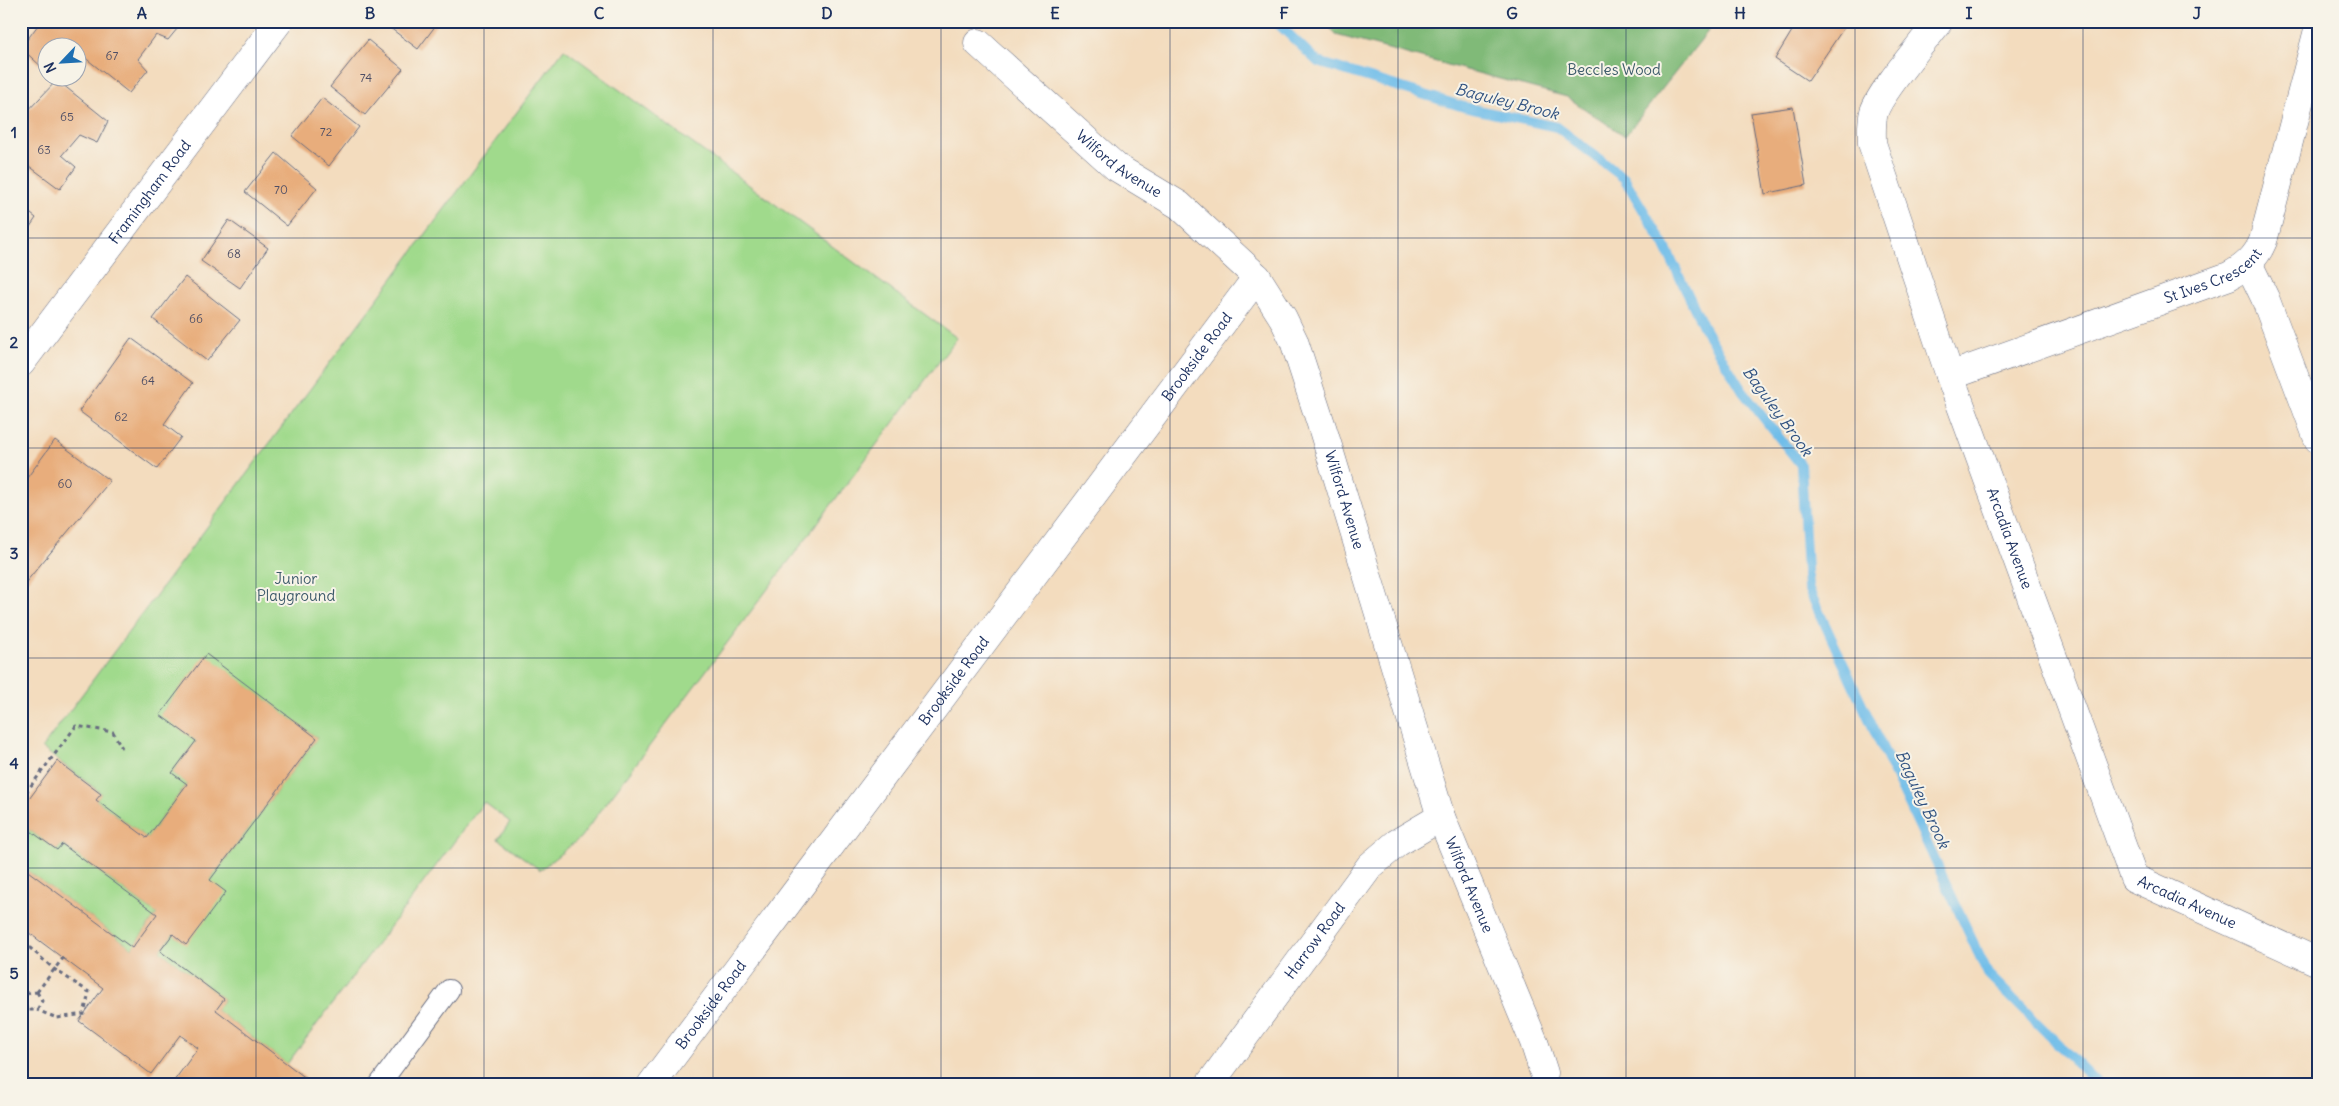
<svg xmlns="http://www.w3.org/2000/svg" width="2339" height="1106" font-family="Delius,sans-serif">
<rect width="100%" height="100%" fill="#f7f3e8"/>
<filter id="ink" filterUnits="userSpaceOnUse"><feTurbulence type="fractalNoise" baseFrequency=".02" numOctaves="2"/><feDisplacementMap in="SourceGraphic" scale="10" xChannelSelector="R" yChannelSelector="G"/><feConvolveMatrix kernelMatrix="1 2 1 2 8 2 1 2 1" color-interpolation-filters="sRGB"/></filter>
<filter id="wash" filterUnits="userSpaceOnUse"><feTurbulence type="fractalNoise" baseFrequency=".0096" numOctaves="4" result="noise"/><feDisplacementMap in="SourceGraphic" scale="20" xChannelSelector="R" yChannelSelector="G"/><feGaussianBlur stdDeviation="1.12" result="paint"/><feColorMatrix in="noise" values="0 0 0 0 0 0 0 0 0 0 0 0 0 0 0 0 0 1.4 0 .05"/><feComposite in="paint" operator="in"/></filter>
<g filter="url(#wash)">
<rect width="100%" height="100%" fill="#f3dcbe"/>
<path fill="#a0da8c" stroke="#5e8475" d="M 564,49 L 957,338 L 580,838 L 540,870 L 498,839 L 510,822 L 484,802 L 287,1064 L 216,1010 L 224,999 L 160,951 L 173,934 L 186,944 L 210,880 L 317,738 L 206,655 L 161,714 L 196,741 L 172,773 L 187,784 L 147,838 L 96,800 L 101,793 L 42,748 Z
M 21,824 L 57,850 L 62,844 L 157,914 L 132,948 L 21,866 Z"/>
<path fill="#80ba78" stroke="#4e746b" d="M 1324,21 L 1716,21 L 1625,136 L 1567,97 L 1336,35 Z"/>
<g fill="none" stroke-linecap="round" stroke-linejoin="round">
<path stroke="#6fbde9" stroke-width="10" d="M 1275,21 L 1318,62 L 1464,107 L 1557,127 L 1624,178 L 1665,246 L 1704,328 L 1743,392 L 1801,465 L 1808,588 L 1988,974 L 2099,1085"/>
</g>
<g id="blocks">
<path fill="#e8ad7b" d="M 41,21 L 81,21 L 87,24 L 90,21 L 179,21 L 182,23 L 168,40 L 156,35 L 138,59 L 148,70 L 129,93 L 78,52 L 78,48 L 71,48 L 64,43 L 61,48 L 48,48 L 48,64 L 44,69 L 21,48 Z
M 381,21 L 439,21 L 418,49 Z
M 1798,21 L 1838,21 L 1845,26 L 1808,81 L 1775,59 Z
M 368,40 L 403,69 L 365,115 L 330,87 Z
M 57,80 L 108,121 L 97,143 L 79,135 L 62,155 L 76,167 L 60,189 L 21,160 L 21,118 Z
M 322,98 L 359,127 L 329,166 L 292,136 Z
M 1793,107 L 1806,185 L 1765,194 L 1751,113 Z
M 276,153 L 317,188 L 287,226 L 245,192 Z
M 21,206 L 36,218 L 21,240 Z
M 229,220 L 268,248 L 240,288 L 201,261 Z
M 185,277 L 240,320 L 207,361 L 153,319 Z
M 131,338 L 193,383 L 164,424 L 181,437 L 157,469 L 79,411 Z
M 55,440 L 110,481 L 26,582 L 21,578 L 21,486 Z
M 206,654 L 317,738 L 210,880 L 226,892 L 186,945 L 173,934 L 160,951 L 224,999 L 216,1010 L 315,1085 L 171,1085 L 198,1048 L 180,1035 L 151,1074 L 79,1021 L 103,988 L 21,927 L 21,866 L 132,948 L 157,914 L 62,844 L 57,850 L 21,824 L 21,810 L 57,761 L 101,794 L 96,800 L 147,838 L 187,784 L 172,773 L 196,741 L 160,715 Z"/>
</g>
</g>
<g filter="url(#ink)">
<use href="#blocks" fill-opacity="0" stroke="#676c80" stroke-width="1"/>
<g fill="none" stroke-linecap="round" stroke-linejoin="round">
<defs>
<path id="service" d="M 379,1085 L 449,990"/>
<g id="minor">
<path id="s1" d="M 1939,21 C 1924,42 1881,90 1874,112 C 1871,123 1872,132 1872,143 L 1950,376 L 2134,878 L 2318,962"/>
<path id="s2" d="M 978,43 L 1116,167 L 1179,205 L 1257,277 L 1283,318 L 1294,341 L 1323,430 L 1441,817 L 1534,1042 L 1544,1073"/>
<path d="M 2248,263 L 2265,298 L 2318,439"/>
<path id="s3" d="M 21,363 L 279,21"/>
<path id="s4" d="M 1950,376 L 2229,276 C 2245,267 2256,258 2263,241 L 2318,30"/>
<path id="s5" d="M 651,1085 L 1257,277"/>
<path id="s6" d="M 1209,1085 L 1370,866 L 1397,843 L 1441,817"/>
</g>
</defs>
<use href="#service" stroke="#676c80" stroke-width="22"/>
<use href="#minor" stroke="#676c80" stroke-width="29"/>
<path stroke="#676c80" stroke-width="3" stroke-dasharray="4 4" stroke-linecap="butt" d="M 21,799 L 76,726 L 113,732 L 122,748
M 21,948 L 30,948 L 54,969 L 89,992 L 84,1014 L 57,1018 L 37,1010
M 37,992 L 42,1001 L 37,1010 L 27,1010 L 23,1000 L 28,993 Z
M 37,992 L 63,958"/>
<use href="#service" stroke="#fff" stroke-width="20"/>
<use href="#minor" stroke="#fff" stroke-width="28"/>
</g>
</g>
<path fill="none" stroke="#1b2f5e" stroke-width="1" stroke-opacity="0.55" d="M 256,21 L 256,1085M 484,21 L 484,1085M 713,21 L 713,1085M 941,21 L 941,1085M 1170,21 L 1170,1085M 1398,21 L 1398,1085M 1626,21 L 1626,1085M 1855,21 L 1855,1085M 2083,21 L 2083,1085M 21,238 L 2318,238M 21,448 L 2318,448M 21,658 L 2318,658M 21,868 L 2318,868"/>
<g text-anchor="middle" stroke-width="4" stroke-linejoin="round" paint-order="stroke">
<g font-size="12" fill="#4e4e65">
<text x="112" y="60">67</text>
<text x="366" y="82">74</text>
<text x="67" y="121">65</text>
<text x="326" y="136">72</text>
<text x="44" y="154">63</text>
<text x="281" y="194">70</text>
<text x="234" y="258">68</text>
<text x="196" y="323">66</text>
<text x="148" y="385">64</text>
<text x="121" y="421">62</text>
<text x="65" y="488">60</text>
</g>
<g font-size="15" fill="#3c5a6a" stroke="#f7f3e8">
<text x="1614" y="75">Beccles Wood</text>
<text x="296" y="584">Junior<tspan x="296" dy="17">Playground</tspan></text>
</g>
<g font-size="15" fill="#1b2f5e" stroke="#f7f3e8">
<text dy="5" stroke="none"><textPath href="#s2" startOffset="186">Wilford Avenue</textPath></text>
<text dy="5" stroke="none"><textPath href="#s3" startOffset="214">Framingham Road</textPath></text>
<text dy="5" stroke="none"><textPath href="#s4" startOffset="282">St Ives Crescent</textPath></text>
<text dy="5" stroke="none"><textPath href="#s5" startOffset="910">Brookside Road</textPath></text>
<text dy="5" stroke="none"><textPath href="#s2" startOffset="606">Wilford Avenue</textPath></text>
<text dy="5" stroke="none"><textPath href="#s1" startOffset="562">Arcadia Avenue</textPath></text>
<text dy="5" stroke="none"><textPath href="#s5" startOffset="505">Brookside Road</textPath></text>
<text dy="5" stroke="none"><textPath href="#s2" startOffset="1011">Wilford Avenue</textPath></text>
<text dy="5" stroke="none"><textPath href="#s1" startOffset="982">Arcadia Avenue</textPath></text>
<text dy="5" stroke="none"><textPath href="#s6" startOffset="179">Harrow Road</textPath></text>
<text dy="5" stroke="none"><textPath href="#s5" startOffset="100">Brookside Road</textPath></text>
</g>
<g font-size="16" font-style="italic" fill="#305281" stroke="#f7f3e8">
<text transform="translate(1507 101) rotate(14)" y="6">Baguley Brook</text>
<text transform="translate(1778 411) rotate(54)" y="6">Baguley Brook</text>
<text transform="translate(1923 799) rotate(65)" y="6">Baguley Brook</text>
</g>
</g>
<rect width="2339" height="1106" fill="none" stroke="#f7f3e8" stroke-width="55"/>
<g transform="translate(62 62) rotate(245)"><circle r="24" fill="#f7f3e8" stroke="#9fa5b1"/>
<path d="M0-4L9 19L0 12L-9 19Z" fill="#1f6fb2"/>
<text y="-8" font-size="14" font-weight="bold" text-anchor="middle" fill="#1b2f5e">N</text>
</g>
<rect x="28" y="28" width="2284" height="1050" fill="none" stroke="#1b2f5e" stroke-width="2"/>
<g font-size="16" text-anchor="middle" font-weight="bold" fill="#1b2f5e">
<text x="142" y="19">A</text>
<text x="370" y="19">B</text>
<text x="599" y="19">C</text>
<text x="827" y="19">D</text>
<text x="1055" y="19">E</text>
<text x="1284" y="19">F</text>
<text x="1512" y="19">G</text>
<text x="1740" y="19">H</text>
<text x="1969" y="19">I</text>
<text x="2197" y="19">J</text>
<text x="14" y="138">1</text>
<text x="14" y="348">2</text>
<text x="14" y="559">3</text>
<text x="14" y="769">4</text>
<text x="14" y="979">5</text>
</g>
</svg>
